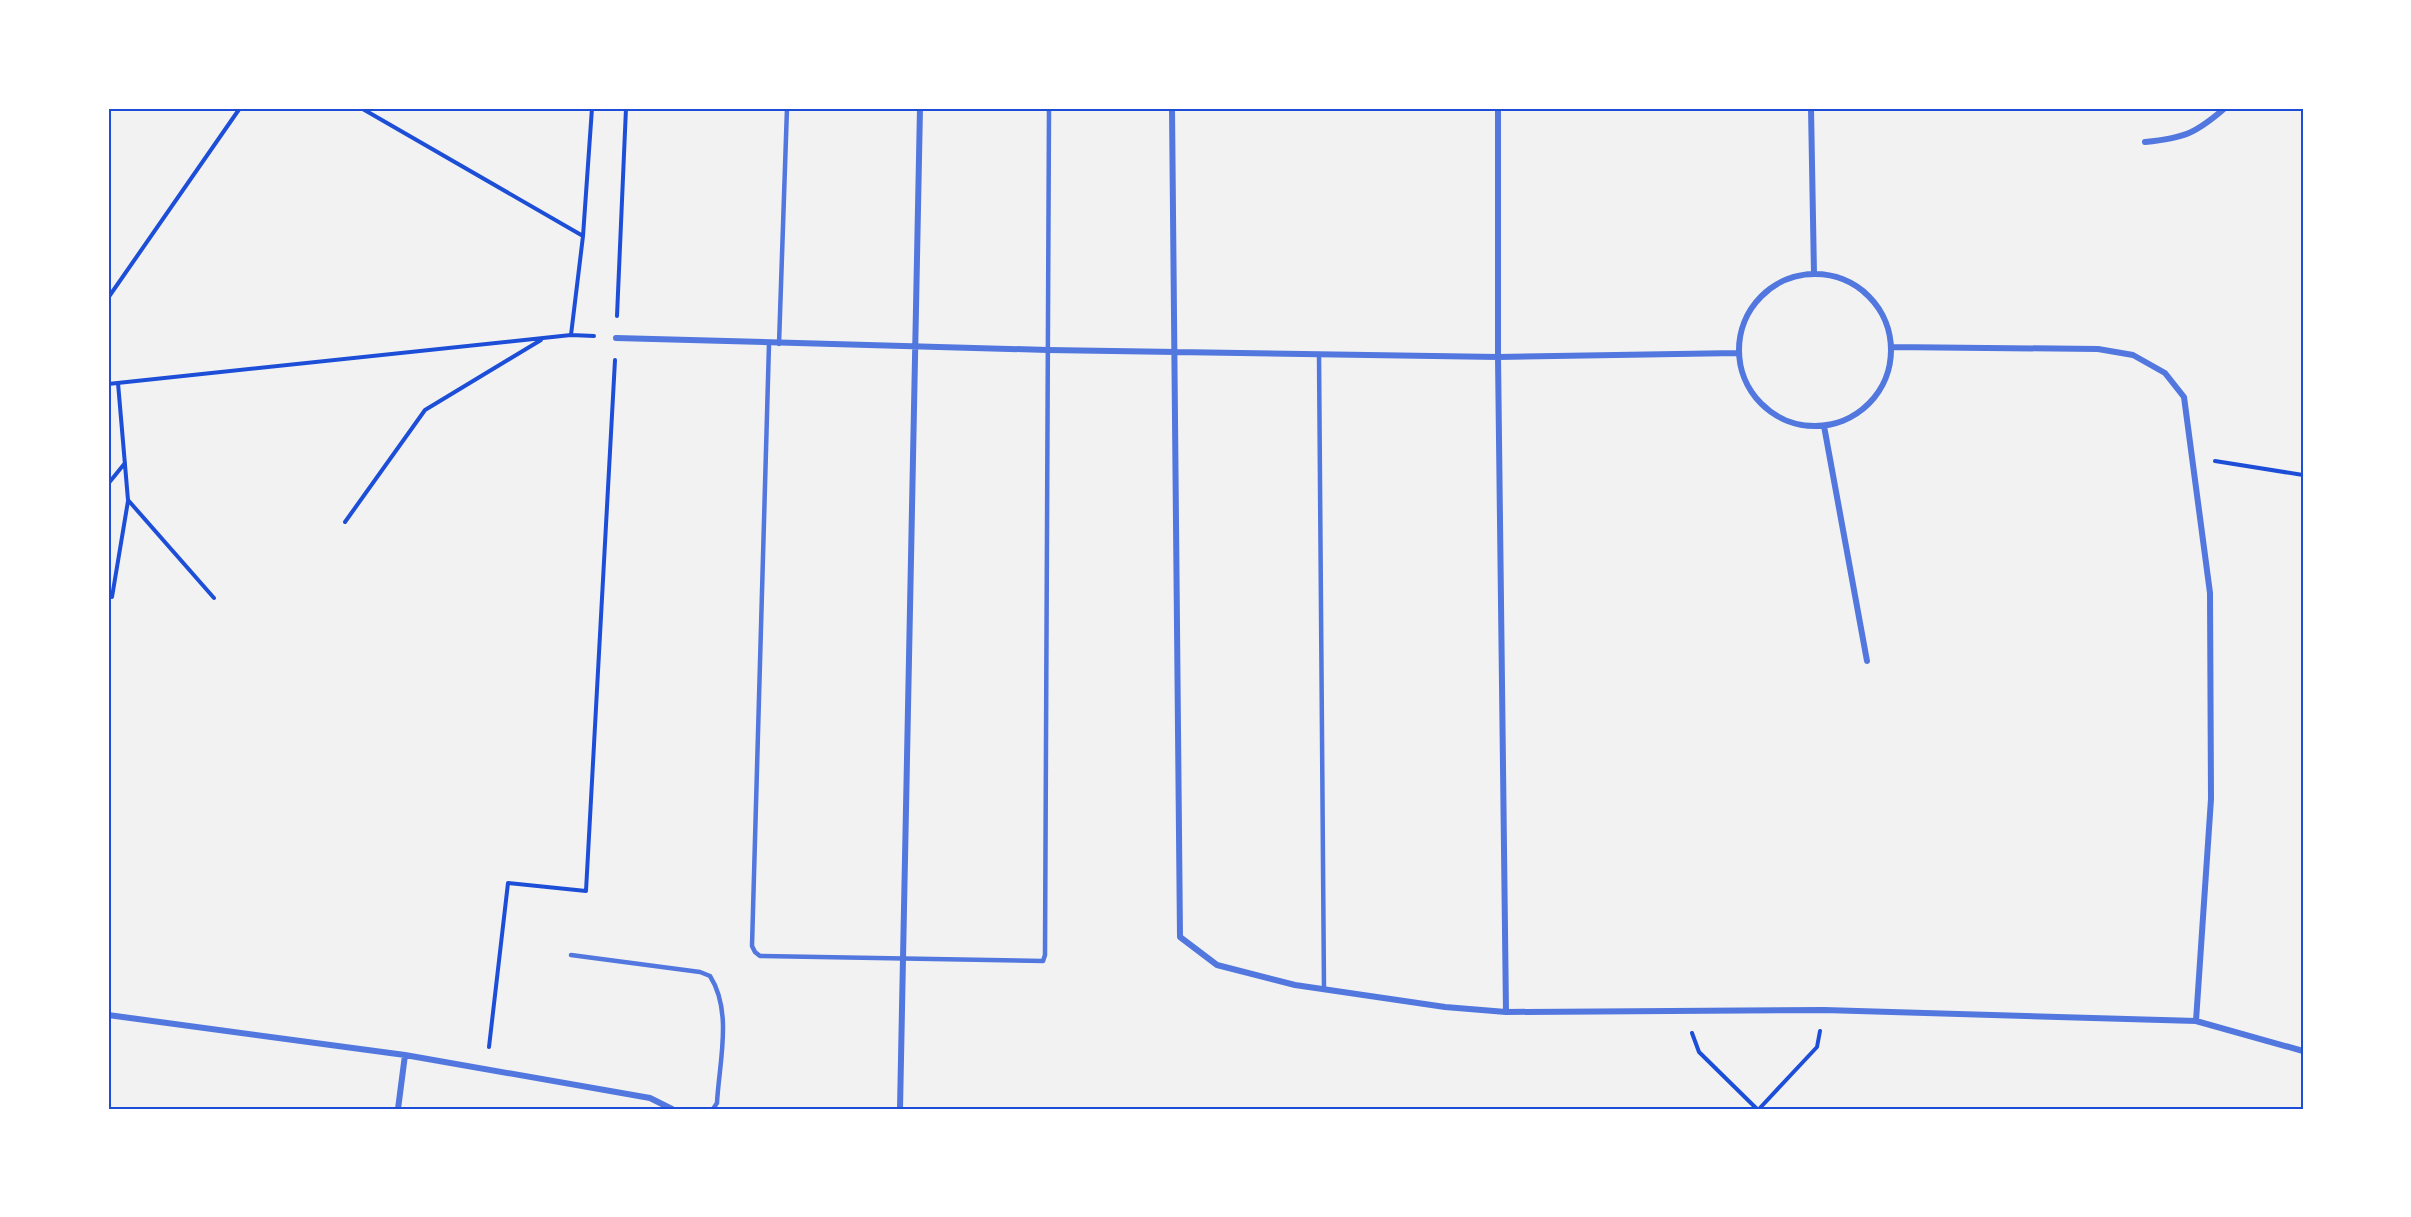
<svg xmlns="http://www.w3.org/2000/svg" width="2411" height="1217" font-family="Raleway,sans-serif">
<rect width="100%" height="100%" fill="#f2f2f2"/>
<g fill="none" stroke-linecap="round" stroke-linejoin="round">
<path stroke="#1d4ed8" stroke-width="4" d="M 361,108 L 583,236
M 108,298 L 240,108
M 617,316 L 626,108
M 571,335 L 583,236 L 592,108
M 118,383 L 128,500 L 214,598
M 108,384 L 571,335 L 594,336
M 2215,461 L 2303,475
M 108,484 L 125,463
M 345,522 L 425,410 L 541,340
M 112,597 L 128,501
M 1692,1033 L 1699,1052 L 1757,1109
M 489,1047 L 508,883 L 586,891 L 615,360
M 1759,1109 L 1817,1047 L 1820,1031"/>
<path stroke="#5277de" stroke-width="4.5" d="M 769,344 L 752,946 L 755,952 L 760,956 L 1043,961 L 1045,955 L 1049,108
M 779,344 L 787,108
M 1319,354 L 1324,989
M 571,955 L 700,972 L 710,976 C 733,1012 719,1063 717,1103 L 713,1109"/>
<path stroke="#5277de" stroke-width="6" d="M 1172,108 L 1180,937 L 1217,965 L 1295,985 L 1445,1007 L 1506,1012 L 1824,1010 L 2196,1021 L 2303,1051
M 1498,108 L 1498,357 L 1506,1012
M 1811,108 L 1814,274
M 2145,142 C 2184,138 2195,134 2225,108
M1739 350a76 76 0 1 1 152 0a76 76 0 1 1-152 0Z
M 616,338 L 1048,350 L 1498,357 L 1738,353
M 1891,347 L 2098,349 L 2133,355 L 2165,373 L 2184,397 L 2210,593 L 2211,799 L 2196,1021
M 1824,426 L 1867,661
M 108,1015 L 405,1055 L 650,1098 L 672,1109
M 398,1109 L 405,1055
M 900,1109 L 920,108"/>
</g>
<rect width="2411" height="1217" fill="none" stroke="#ffffff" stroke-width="219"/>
<rect x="110" y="110" width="2192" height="998" fill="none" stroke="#1d4ed8" stroke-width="2"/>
</svg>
